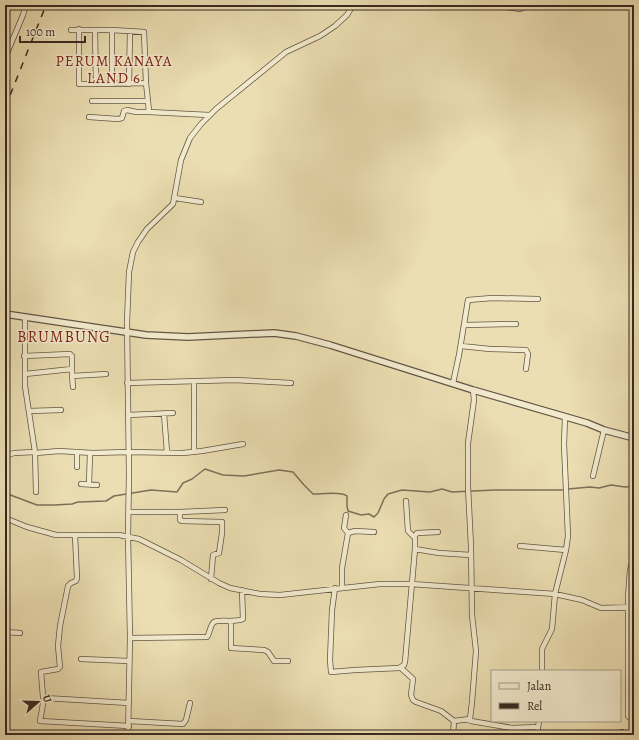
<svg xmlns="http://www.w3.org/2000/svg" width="639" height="740" font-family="Alegreya,serif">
<rect width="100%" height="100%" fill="#ebdeb2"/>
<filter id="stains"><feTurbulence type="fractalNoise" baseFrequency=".005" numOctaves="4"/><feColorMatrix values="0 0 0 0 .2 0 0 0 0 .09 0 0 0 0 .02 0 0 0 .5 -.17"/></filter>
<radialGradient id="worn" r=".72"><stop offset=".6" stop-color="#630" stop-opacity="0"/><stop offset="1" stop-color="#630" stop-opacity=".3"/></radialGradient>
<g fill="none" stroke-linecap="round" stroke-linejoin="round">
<path stroke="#7d705b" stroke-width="1.5" d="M 568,489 L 590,487 L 599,488 L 611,485 L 625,487 L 634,486
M 5,493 L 37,505 L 55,505 L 72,504 L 78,502 L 106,501 L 114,496 L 151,490 L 177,492 L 183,483 L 192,479 L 205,469 L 223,475 L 244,476 L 279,470 L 293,472 L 304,485 L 313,494 C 321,494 342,491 347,496 L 347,506 L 348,511 L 361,515 L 369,514 L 374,517 L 378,513 L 384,499 L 388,494 L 402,490 L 430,492 L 442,489 L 452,492 L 495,490 L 564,490"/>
<defs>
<path id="minor" d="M 492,5 L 520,9 L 528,5
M 79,29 L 79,84 L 146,83 L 148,101
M 71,30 L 112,30 L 144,32 L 146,83
M 95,30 L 96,84
M 5,58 L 23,15 L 26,5
M 112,84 L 112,30
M 129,84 L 130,31
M 92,101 L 148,101 L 149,112
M 89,117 L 118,119 L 122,118 L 124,111 L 127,110 L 136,112 L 149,112 L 209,115
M 175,198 L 201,202
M 25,317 L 25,386 L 35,452 L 36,492
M 465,325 L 516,324
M 461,346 L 490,349 L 524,350 L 526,350 L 528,354 L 526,369
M 24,356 L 70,354 L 72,356 L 72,369
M 25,374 L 72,369 L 72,376 L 106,374
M 72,376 L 73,387
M 194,382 L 194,452
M 127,383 L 235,380 L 291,383
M 453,383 L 459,355 L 468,300 L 492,298 L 538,299
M 29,411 L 61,410
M 164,414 L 167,452
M 128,415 L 173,413
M 36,453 L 59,451 L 93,453 L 128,452 L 183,453 L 202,451 L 243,444
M 5,456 L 14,453 L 35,452
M 77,467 L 77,452
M 593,476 L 604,430
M 81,484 L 97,485
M 89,484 L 90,453
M 406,501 L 408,531 L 415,538 L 415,549
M 129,512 L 180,512 L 225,510
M 180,512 L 180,520 L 182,521 L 222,522 L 222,533 L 219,553 L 213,555 L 211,579
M 346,515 L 344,528 L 348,533
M 5,518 L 27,527 L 56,535 L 119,535 L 139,539 L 181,560 L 219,583 L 230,588 L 260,594 L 280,595 L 380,584 L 411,584 L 555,594 L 582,600 L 601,608 L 634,607
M 75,535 L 77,578 L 76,581 L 71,583 L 68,586 L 60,626 L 58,646 L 60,667 L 58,669 L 41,672 L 43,697 L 45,698 L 129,703
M 414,537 L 417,533 L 438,532
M 520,546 L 566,550
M 634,557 L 630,570 L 628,598 L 628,716 L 630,718 L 634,718
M 335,588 L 332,610 L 330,660 L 331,672 L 355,670 L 399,668 L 404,665 L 405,662 L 415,549 L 439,553 L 471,555
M 342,588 L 342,568 L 348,533 L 355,531 L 374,532
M 231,622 L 231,648 L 264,650 L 268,652 L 274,661 L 288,661
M 5,632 L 20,633
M 130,638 L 207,637 C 210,633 210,625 214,622 C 218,619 234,623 243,619 L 242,590
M 81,659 L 129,661
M 401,668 L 413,679 L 411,695 L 413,700 L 416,702 L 441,711 L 454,721 L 470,719 L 472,702 L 476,651 L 472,615 L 471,546 L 468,487 L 468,443 L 474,400 L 473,390
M 542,671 L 542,649 L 552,629 L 555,594 L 566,550 L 568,536 L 564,444 L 565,418
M 44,698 L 40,721 L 129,726
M 468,720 L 471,721 L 512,728 L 538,727
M 129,721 L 183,724 L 186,720 L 190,703
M 128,735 L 130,638 L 128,535 L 129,474 L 127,322 L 129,272 L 133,252 L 138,242 L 147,229 L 173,204 L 181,160 L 190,138 L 201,124 L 216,109 L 286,52 L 320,36 L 335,26 L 347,15 L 350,10 L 350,5
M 453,735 L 454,721
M 537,735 L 539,721
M 622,735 L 622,732"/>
<path id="tertiary" d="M 5,314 L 146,335 L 188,337 L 274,333 L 296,336 L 330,345 L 473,390 L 587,423 L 604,430 L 634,438"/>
</defs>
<use href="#minor" stroke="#635646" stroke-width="6"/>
<use href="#tertiary" stroke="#635646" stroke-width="8"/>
<use href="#minor" stroke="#f2eacd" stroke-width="4.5"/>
<use href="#tertiary" stroke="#f2eacd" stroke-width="5.5"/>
<path stroke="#362922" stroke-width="1.5" stroke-dasharray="7 7" stroke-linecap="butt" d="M 5,108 L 46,5"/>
</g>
<g text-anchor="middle" stroke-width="3" stroke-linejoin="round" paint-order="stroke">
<g font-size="15" letter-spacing="1" fill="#7a1f14" stroke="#f2eacd">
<text x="114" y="66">PERUM KANAYA<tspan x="114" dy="17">LAND 6</tspan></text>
</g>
<g font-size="16" letter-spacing="1" fill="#7a1f14" stroke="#f2eacd">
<text x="64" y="342">BRUMBUNG</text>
</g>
</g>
<rect width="639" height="740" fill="none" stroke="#ebdeb2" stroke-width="20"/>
<rect x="6" y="6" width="627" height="728" fill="none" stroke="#362922" stroke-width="2"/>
<rect x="10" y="10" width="619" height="720" fill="none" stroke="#362922"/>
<rect x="491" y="670" width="130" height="52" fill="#f2eacd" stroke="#a79d89"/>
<rect x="499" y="683" width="20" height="6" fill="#f2eacd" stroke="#a79d89"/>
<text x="527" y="690" font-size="12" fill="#362922">Jalan</text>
<rect x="499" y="703" width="20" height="6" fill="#362922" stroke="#a79d89"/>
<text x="527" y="710" font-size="12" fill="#362922">Rel</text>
<g transform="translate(38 702) rotate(70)" stroke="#f2eacd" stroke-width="3" paint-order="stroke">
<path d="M0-3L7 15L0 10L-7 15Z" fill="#362922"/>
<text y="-6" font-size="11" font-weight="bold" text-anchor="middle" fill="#362922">U</text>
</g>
<path d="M20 36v6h65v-6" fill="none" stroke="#362922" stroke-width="2"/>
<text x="26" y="36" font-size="12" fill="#362922" stroke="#f2eacd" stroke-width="3" paint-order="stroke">100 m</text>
<rect width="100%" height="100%" filter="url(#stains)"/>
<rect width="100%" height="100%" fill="url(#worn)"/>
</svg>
